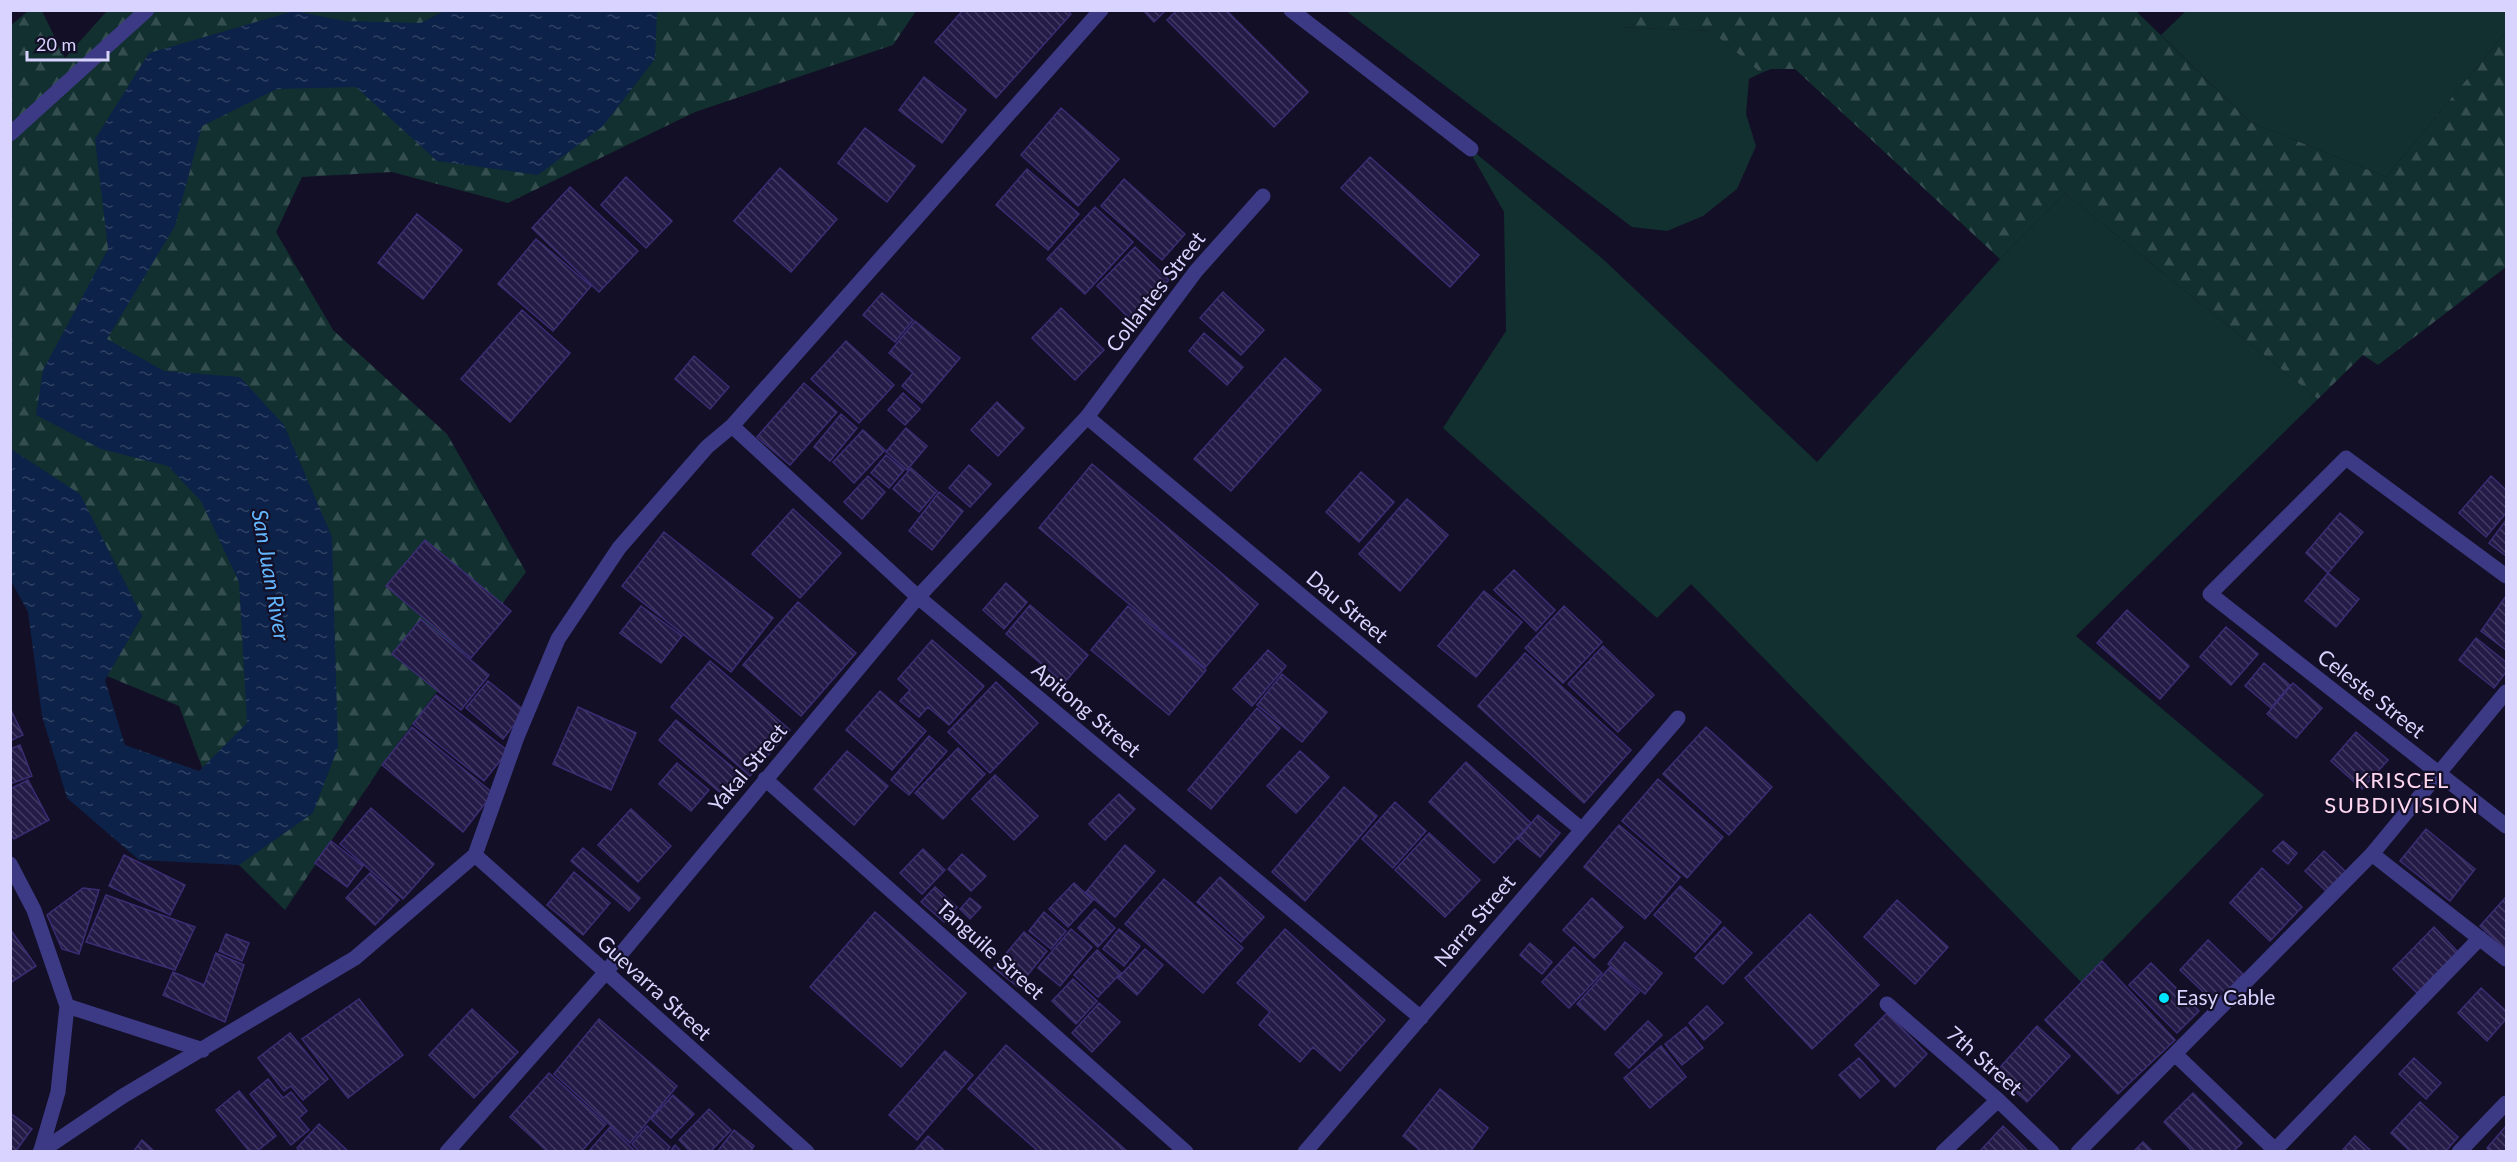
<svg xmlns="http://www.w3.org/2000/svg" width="2517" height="1162" font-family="Lato,sans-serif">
<defs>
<pattern id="forest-firs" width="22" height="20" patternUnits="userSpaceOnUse" patternTransform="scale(1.5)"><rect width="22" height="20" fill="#12302f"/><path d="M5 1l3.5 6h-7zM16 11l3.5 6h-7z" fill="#344d4e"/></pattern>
<pattern id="water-ripples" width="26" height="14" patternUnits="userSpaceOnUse" patternTransform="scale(1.5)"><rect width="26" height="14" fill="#0c2248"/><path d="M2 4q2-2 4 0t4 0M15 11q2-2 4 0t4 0" fill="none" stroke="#2f4163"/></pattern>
<pattern id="building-back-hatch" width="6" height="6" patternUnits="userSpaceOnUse" patternTransform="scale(1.5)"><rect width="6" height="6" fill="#241b47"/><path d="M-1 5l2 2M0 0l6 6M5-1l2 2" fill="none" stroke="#433b63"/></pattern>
</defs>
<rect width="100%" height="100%" fill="#130f26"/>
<path fill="#12302f" d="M 1346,11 L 1636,11 L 1619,27 L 1712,31 L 1761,73 L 1749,79 L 1746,114 L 1756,146 L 1737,189 L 1703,216 L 1667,231 L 1632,227 Z
M 2186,11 L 2506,11 L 2506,32 L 2386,177 L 2250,122 L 2161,35 Z
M 1466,145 L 1604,260 L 1817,462 L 2000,259 L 2065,193 L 2318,399 L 2076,636 L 2264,795 L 2081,982 L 1691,584 L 1657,618 L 1443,428 L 1506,331 L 1504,212 Z"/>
<path fill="url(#forest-firs)" d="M 28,11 L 42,11 L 65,58 L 107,11 L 916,11 L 893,45 L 695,112 L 508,203 L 392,172 L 302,177 L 276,232 L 333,330 L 447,434 L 526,572 L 384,762 L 285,910 L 239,865 L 179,706 L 107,676 L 142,616 L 11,449 L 10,26 Z
M 1636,11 L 2136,11 L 2250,122 L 2386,177 L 2506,32 L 2506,267 L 2378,365 L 2363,355 L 2318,399 L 2065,193 L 2000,259 L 1795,69 L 1771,69 L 1761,73 L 1711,31 L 1618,27 Z"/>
<path fill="url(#water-ripples)" d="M 294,11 L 345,21 L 421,23 L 444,11 L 657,11 L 655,59 L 603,126 L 538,175 L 437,161 L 356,87 L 277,89 L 202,126 L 175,226 L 107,339 L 164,371 L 240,377 L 284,425 L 332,537 L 338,747 L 313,813 L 239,865 L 139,860 L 67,798 L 42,716 L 28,612 L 11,581 L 11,449 L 80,494 L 142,616 L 105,680 L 125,745 L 199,771 L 247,723 L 239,582 L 201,501 L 168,466 L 101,449 L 36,415 L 43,370 L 108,249 L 95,139 L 149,53 Z"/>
<path fill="url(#building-back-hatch)" stroke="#3b2d73" stroke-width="1.5" d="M 963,10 L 1067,10 L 1071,14 L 996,98 L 935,42 Z
M 1143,10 L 1166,10 L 1154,22 Z
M 1177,10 L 1226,10 L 1308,92 L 1274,127 L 1167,20 Z
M 924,77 L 966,110 L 942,143 L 899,110 Z
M 1061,108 L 1119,159 L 1078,206 L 1021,155 Z
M 865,128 L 915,166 L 887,202 L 838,163 Z
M 1370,157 L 1479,255 L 1450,287 L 1341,188 Z
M 780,168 L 837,219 L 791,272 L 734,221 Z
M 1027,169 L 1079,214 L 1048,250 L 996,205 Z
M 626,177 L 672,221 L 646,248 L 601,205 Z
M 1124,179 L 1185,234 L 1162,260 L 1101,206 Z
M 570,187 L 638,251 L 599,292 L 532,228 Z
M 1095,207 L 1133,242 L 1085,294 L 1047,259 Z
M 417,214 L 462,250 L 423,299 L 378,263 Z
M 536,239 L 591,286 L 553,331 L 498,284 Z
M 1135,247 L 1169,280 L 1130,319 L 1097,286 Z
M 1223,292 L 1264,330 L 1241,355 L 1200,318 Z
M 882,293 L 913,320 L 895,342 L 863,315 Z
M 1061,308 L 1104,350 L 1075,380 L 1032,338 Z
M 522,310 L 570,353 L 510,422 L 461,379 Z
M 915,321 L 960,358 L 922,403 L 902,386 L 913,373 L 889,353 Z
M 1204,333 L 1243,367 L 1227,385 L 1189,351 Z
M 846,341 L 894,385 L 859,423 L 811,379 Z
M 694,356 L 729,387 L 710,409 L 675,379 Z
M 1285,358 L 1321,390 L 1231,491 L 1194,459 Z
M 804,383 L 837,412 L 790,465 L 757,437 Z
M 903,393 L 920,409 L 905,425 L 888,410 Z
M 997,402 L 1024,428 L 998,456 L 971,430 Z
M 841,414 L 857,428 L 830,461 L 814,447 Z
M 906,428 L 927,446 L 907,470 L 886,452 Z
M 863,430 L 885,450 L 854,483 L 833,462 Z
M 886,455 L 904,470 L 889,488 L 871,473 Z
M 1092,464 L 1258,604 L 1205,668 L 1039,528 Z
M 969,465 L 991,484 L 970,507 L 949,488 Z
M 911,468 L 937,491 L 919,512 L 893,489 Z
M 1361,472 L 1394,502 L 1359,542 L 1326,512 Z
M 868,476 L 885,492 L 862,519 L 844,502 Z
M 2491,476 L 2506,490 L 2506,513 L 2486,537 L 2459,513 Z
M 939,492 L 963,511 L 932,550 L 909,531 Z
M 1407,499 L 1448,535 L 1400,591 L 1359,554 Z
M 793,509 L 841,553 L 800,598 L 752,554 Z
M 2340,513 L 2363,532 L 2328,573 L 2306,553 Z
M 2506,520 L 2506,556 L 2489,543 Z
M 664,532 L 773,618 L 731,672 L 622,586 Z
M 425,540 L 511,611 L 471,658 L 386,586 Z
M 1514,570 L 1555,610 L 1536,631 L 1494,590 Z
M 2328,573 L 2359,599 L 2336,627 L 2305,601 Z
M 1006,583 L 1027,602 L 1004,629 L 983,610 Z
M 1484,591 L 1522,622 L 1476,677 L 1438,646 Z
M 2506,596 L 2506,650 L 2481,631 Z
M 798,602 L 856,653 L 801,716 L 743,665 Z
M 1030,605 L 1088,655 L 1064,683 L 1006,634 Z
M 641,606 L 682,636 L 661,663 L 620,633 Z
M 1128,606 L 1206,670 L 1169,715 L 1091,650 Z
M 1564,606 L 1602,642 L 1563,683 L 1525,648 Z
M 2127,610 L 2189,666 L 2160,699 L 2097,643 Z
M 421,619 L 489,675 L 461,710 L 392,654 Z
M 2226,627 L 2258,654 L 2231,685 L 2200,657 Z
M 2476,638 L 2506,662 L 2506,672 L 2494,688 L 2459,660 Z
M 932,640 L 984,686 L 949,725 L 928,707 L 919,717 L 900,701 L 910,690 L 898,679 Z
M 1603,646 L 1654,695 L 1618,732 L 1568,684 Z
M 1268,650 L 1286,666 L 1252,706 L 1233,689 Z
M 1525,653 L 1631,750 L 1584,803 L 1478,706 Z
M 710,661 L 790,730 L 750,776 L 671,707 Z
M 2264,663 L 2290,685 L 2271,708 L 2245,686 Z
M 1282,674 L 1327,712 L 1302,742 L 1257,705 Z
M 488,681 L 525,711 L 503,739 L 466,708 Z
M 996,682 L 1038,723 L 990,773 L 948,732 Z
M 2293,683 L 2322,708 L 2296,738 L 2267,714 Z
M 880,691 L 926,731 L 892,770 L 846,730 Z
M 436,695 L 508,751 L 484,781 L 413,724 Z
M 578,707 L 636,733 L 611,790 L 553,764 Z
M 10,708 L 23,735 L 10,741 Z
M 1257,708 L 1280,728 L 1211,809 L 1188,790 Z
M 676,720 L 742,775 L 724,796 L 659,740 Z
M 412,727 L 493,793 L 463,832 L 382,765 Z
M 1706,727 L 1772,787 L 1729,835 L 1663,774 Z
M 2356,732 L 2388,760 L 2362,789 L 2331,761 Z
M 929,736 L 947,751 L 909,795 L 891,780 Z
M 20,745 L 32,776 L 10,784 L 10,749 Z
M 958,748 L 985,774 L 943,819 L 915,793 Z
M 847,751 L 888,786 L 854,825 L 814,789 Z
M 1300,751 L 1329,777 L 1296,813 L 1267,786 Z
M 1466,762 L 1531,823 L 1494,863 L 1429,802 Z
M 677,763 L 709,790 L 691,811 L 659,784 Z
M 995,775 L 1038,816 L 1014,840 L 972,799 Z
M 1658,779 L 1723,837 L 1687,878 L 1622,821 Z
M 28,780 L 49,820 L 14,839 L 10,833 L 10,789 Z
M 1344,787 L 1377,816 L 1305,901 L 1272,872 Z
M 1119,794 L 1135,809 L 1105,840 L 1089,824 Z
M 1395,802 L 1426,831 L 1393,868 L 1362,839 Z
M 371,808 L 434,864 L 403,899 L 340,844 Z
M 631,809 L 671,846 L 638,882 L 598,845 Z
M 1538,815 L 1560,833 L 1540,857 L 1518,839 Z
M 1619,825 L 1680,877 L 1645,919 L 1584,867 Z
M 2426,829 L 2475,869 L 2450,901 L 2400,861 Z
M 1429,833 L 1480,880 L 1445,917 L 1395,870 Z
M 331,841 L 363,866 L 347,887 L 315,863 Z
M 2283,841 L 2297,853 L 2288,864 L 2273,851 Z
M 1125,845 L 1155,871 L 1115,917 L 1086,892 Z
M 583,848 L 640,898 L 629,911 L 571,861 Z
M 923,849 L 945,870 L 922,894 L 900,873 Z
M 2324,851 L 2346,872 L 2327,892 L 2305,871 Z
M 962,854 L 986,876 L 971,891 L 948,869 Z
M 124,855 L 185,885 L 170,915 L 109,886 Z
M 2262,868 L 2302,907 L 2270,941 L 2230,903 Z
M 574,872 L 610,903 L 583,935 L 547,905 Z
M 370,873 L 399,900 L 375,925 L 346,898 Z
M 1220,877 L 1264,917 L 1241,942 L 1197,902 Z
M 1164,879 L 1243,948 L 1203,993 L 1125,924 Z
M 1074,883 L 1093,900 L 1068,927 L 1049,909 Z
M 1680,886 L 1721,922 L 1695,952 L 1654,915 Z
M 935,887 L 957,907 L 944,922 L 921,902 Z
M 83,888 L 99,890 L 79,954 L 62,949 L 47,915 Z
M 106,895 L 195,927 L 175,970 L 86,942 Z
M 2506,897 L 2506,950 L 2480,926 Z
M 970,898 L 981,907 L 970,919 L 960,909 Z
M 1592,898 L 1623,927 L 1594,958 L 1563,930 Z
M 1897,900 L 1948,947 L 1915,984 L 1864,937 Z
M 1095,909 L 1115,928 L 1098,947 L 1078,928 Z
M 875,912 L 966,993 L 901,1067 L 810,987 Z
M 1044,912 L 1066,931 L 1051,949 L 1029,931 Z
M 1810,914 L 1879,985 L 1812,1049 L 1745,978 Z
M 1724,927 L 1752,953 L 1723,984 L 1695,958 Z
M 2434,927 L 2458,952 L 2417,993 L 2393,969 Z
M 10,929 L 36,966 L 10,983 Z
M 1071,929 L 1092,947 L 1060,986 L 1038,968 Z
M 1119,929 L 1140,946 L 1124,966 L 1103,949 Z
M 1285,929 L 1385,1020 L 1340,1071 L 1313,1047 L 1300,1062 L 1259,1025 L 1270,1012 L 1237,983 Z
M 1024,932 L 1047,951 L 1018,987 L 994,968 Z
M 226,934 L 249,943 L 242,961 L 219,951 Z
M 2208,940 L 2243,974 L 2215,1003 L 2180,970 Z
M 1625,942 L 1662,973 L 1645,994 L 1608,964 Z
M 1530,943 L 1552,962 L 1542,974 L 1520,955 Z
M 1574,947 L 1602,973 L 1569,1008 L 1542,982 Z
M 1145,949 L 1163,965 L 1137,995 L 1118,978 Z
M 1097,950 L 1121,973 L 1098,997 L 1074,975 Z
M 216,953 L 244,965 L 225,1022 L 163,995 L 173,972 L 204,985 Z
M 2102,961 L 2175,1040 L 2118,1094 L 2045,1020 Z
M 2151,963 L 2199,1011 L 2177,1033 L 2129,985 Z
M 1610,967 L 1639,992 L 1605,1030 L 1577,1004 Z
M 1073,979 L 1097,1001 L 1076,1024 L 1052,1001 Z
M 2481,988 L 2506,1011 L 2506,1019 L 2487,1041 L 2458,1013 Z
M 359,999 L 403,1055 L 348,1098 L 302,1039 Z
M 1099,1003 L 1120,1022 L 1092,1052 L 1072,1033 Z
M 1707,1006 L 1723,1023 L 1704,1040 L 1689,1023 Z
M 472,1009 L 518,1052 L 474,1098 L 429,1055 Z
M 1887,1013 L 1927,1054 L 1895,1087 L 1855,1045 Z
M 599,1019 L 677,1086 L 630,1143 L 554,1074 Z
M 1648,1021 L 1662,1035 L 1629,1068 L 1615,1054 Z
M 2037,1026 L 2070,1056 L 2027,1102 L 1995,1073 Z
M 1686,1027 L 1703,1048 L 1682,1065 L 1665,1044 Z
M 290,1033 L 328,1079 L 303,1100 L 291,1086 L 284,1091 L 258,1058 Z
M 1006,1045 L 1128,1152 L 1039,1152 L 968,1089 Z
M 1661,1046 L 1686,1077 L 1650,1108 L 1624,1078 Z
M 945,1051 L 973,1075 L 917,1140 L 889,1115 Z
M 1859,1058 L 1879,1081 L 1860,1098 L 1839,1075 Z
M 2414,1058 L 2441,1083 L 2426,1099 L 2399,1074 Z
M 549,1073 L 606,1124 L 581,1152 L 548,1152 L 510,1117 Z
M 268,1079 L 283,1098 L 291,1092 L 307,1111 L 299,1118 L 309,1130 L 291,1145 L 250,1094 Z
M 1440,1089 L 1488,1128 L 1470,1152 L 1422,1152 L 1403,1136 Z
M 239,1091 L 276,1136 L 256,1152 L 250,1152 L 216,1110 Z
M 2193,1093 L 2242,1143 L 2233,1152 L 2193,1152 L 2164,1122 Z
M 673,1095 L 694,1114 L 671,1138 L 651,1119 Z
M 2420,1102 L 2458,1137 L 2445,1152 L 2411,1152 L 2391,1133 Z
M 709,1109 L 731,1130 L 710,1152 L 691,1152 L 679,1140 Z
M 10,1113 L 32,1129 L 15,1152 L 10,1152 Z
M 319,1124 L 349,1152 L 301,1152 L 297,1148 Z
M 647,1126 L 670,1147 L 666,1152 L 640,1152 L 632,1144 Z
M 2003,1126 L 2029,1152 L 1979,1152 Z
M 2506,1126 L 2506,1152 L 2491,1152 L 2487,1148 Z
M 610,1127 L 636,1152 L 588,1152 Z
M 734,1130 L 754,1146 L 750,1152 L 717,1152 Z
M 928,1136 L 946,1152 L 914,1152 Z
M 2355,1136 L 2372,1152 L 2341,1152 Z
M 142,1140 L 155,1152 L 133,1152 Z
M 2143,1142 L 2153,1152 L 2133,1152 Z
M 675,1145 L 682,1152 L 670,1152 Z"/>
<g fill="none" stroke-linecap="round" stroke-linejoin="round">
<path stroke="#3d3a85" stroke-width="15" d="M 1291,10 L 1471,149
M 10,134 L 147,10
M 1087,417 L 1581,829
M 732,426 L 918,597 L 1421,1018
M 2506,576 L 2346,458 L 2210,594 L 2506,826
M 765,779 L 1186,1152
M 2372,854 L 2506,959
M 475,855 L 807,1152
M 10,864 L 34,910 L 67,1006 L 58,1092 L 41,1150
M 1887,1004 L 1998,1100 L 2052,1152
M 67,1006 L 203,1050
M 2175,1054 L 2277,1152
M 2275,1150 L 2480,938
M 40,1152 L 123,1096 L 355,958 L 475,855 L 517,737 L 558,639 L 619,548 L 707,447 L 732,426 L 1101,10
M 447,1152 L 605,973 L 918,597 L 1087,417 L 1196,271 L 1263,196
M 1305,1152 L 1678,718
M 1943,1152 L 1998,1100
M 2078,1152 L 2372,854 L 2506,692
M 2459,1152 L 2506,1103"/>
</g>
<circle fill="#00e5ff" stroke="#130f26" stroke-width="2" cx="2164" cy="998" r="6"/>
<g text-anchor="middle" stroke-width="4.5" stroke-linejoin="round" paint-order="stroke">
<g font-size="21" fill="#d9d4ff" stroke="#130f26">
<text transform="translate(1156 292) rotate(-52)" y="7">Collantes Street</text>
<text transform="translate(1347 607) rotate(40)" y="7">Dau Street</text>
<text transform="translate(2371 694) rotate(38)" y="7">Celeste Street</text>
<text transform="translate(1086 710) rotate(40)" y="7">Apitong Street</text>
<text transform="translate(748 768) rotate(-50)" y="7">Yakal Street</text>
<text transform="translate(1475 921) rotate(-50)" y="7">Narra Street</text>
<text transform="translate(990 950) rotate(42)" y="7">Tanguile Street</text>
<text transform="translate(654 988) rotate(42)" y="7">Guevarra Street</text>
<text transform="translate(1984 1061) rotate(41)" y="7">7th Street</text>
</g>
<g font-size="21" fill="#d9d4ff" stroke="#130f26" text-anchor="start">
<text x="2176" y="1005">Easy Cable</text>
</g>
<g font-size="22" font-style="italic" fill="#62b6ff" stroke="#130f26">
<text transform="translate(271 575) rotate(80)" y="8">San Juan River</text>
</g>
<g font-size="22" letter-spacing="1.5" fill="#ffd6f0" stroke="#130f26">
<text x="2402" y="788">KRISCEL<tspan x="2402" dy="25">SUBDIVISION</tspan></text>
</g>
</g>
<rect width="2517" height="1162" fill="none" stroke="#d9d4ff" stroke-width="24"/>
<path d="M27 51v9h81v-9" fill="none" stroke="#d9d4ff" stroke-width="3"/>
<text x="36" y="51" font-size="18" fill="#d9d4ff" stroke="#130f26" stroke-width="4.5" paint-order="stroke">20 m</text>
</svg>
